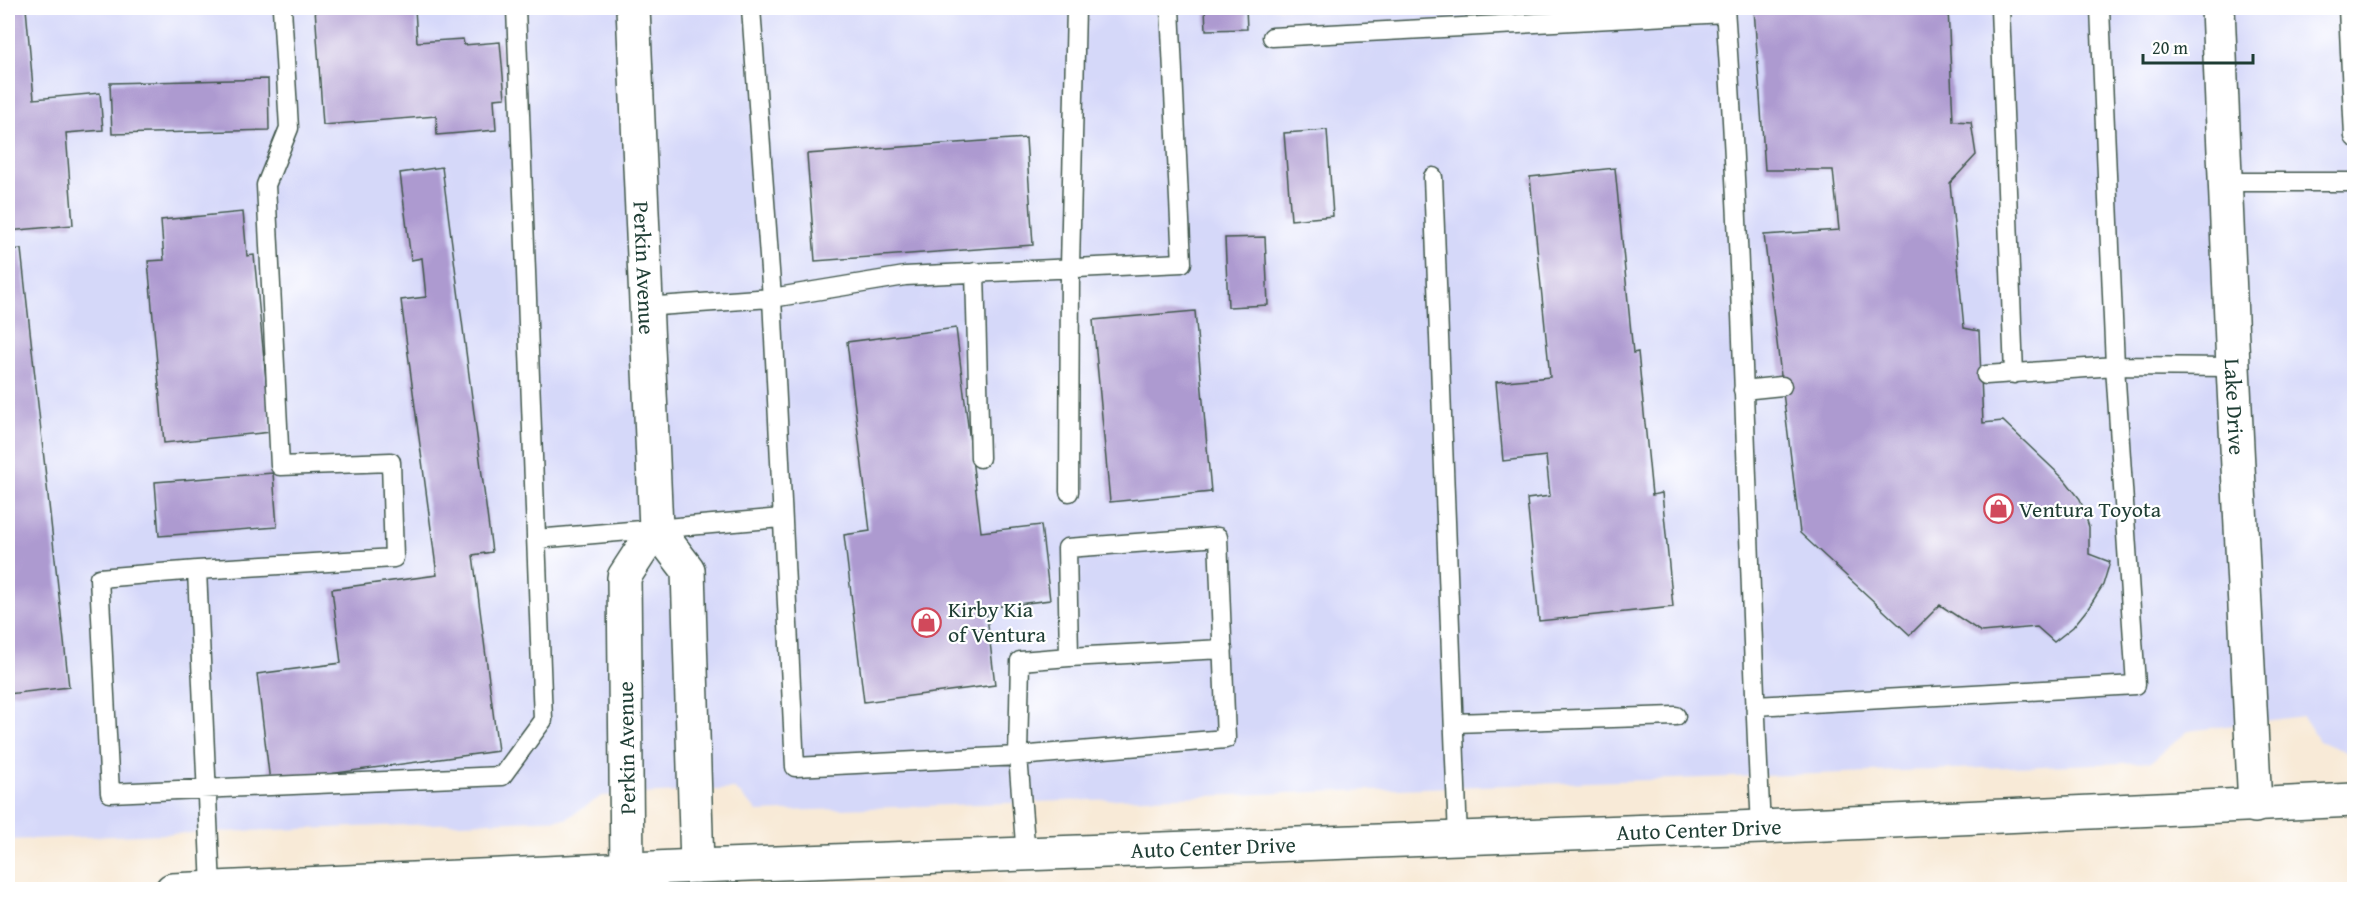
<svg xmlns="http://www.w3.org/2000/svg" width="2362" height="897" font-family="'Gentium Book Plus',serif">
<rect width="100%" height="100%" fill="#fff"/>
<filter id="ink" filterUnits="userSpaceOnUse"><feTurbulence type="fractalNoise" baseFrequency=".0167" numOctaves="2"/><feDisplacementMap in="SourceGraphic" scale="12" xChannelSelector="R" yChannelSelector="G"/><feConvolveMatrix kernelMatrix="1 2 1 2 8 2 1 2 1" color-interpolation-filters="sRGB"/></filter>
<filter id="wash" filterUnits="userSpaceOnUse"><feTurbulence type="fractalNoise" baseFrequency=".008" numOctaves="4" result="noise"/><feDisplacementMap in="SourceGraphic" scale="24" xChannelSelector="R" yChannelSelector="G"/><feGaussianBlur stdDeviation="1.35" result="paint"/><feColorMatrix in="noise" values="0 0 0 0 0 0 0 0 0 0 0 0 0 0 0 0 0 1.4 0 .05"/><feComposite in="paint" operator="in"/></filter>
<g filter="url(#wash)">
<rect width="100%" height="100%" fill="#f8ead7"/>
<path fill="#d5d8f9" d="M 8,8 L 2354,8 L 2354,755 L 2319,741 L 2303,716 L 2188,731 L 2151,762 L 758,812 L 735,789 L 602,796 L 566,819 L 8,840 Z"/>
<g id="blocks">
<path fill="#ad9ad0" d="M 26,8 L 34,99 L 100,93 L 103,130 L 66,133 L 73,225 L 8,231 L 8,9 Z
M 315,8 L 415,8 L 417,42 L 463,39 L 464,45 L 500,42 L 505,98 L 494,99 L 496,130 L 437,135 L 436,116 L 323,125 Z
M 1205,8 L 1246,8 L 1247,29 L 1206,30 Z
M 1754,8 L 1948,8 L 1953,121 L 1971,122 L 1976,155 L 1950,183 L 1964,328 L 1979,331 L 1983,423 L 2003,421 L 2065,480 L 2080,499 L 2089,527 L 2089,554 L 2110,562 L 2103,585 L 2089,607 L 2073,627 L 2054,642 L 2037,627 L 1981,632 L 1940,605 L 1910,635 L 1800,533 L 1764,235 L 1839,230 L 1833,170 L 1765,170 Z
M 268,79 L 269,130 L 112,134 L 110,83 Z
M 1327,130 L 1333,216 L 1291,220 L 1284,133 Z
M 1026,138 L 1033,245 L 815,261 L 807,154 Z
M 442,167 L 492,552 L 473,555 L 498,751 L 270,782 L 257,674 L 341,663 L 332,589 L 437,575 L 401,300 L 426,297 L 422,258 L 411,260 L 400,173 Z
M 1615,168 L 1633,353 L 1638,352 L 1652,495 L 1662,493 L 1673,607 L 1539,621 L 1527,499 L 1550,496 L 1546,456 L 1503,461 L 1496,382 L 1550,377 L 1530,177 Z
M 243,212 L 247,256 L 254,255 L 271,432 L 164,443 L 148,261 L 164,260 L 161,220 Z
M 1265,237 L 1268,305 L 1228,307 L 1225,238 Z
M 21,249 L 69,687 L 8,694 L 8,250 Z
M 1195,311 L 1211,492 L 1110,502 L 1093,320 Z
M 956,328 L 981,532 L 1041,525 L 1050,600 L 986,608 L 995,685 L 864,702 L 844,535 L 870,531 L 847,342 Z
M 273,473 L 277,527 L 159,536 L 155,482 Z"/>
</g>
</g>
<g filter="url(#ink)">
<use href="#blocks" fill-opacity="0" stroke="#40574c" stroke-width="1.5"/>
<g fill="none" stroke-linecap="round" stroke-linejoin="round">
<defs>
<path id="lane" d="M 751,8 L 772,298 L 905,276 L 1182,263 L 1170,8
M 1725,8 C 1744,280 1747,554 1761,827
M 2000,8 L 2014,374
M 2100,8 L 2115,366 L 2233,367
M 2348,8 L 2354,137
M 1272,37 L 1725,13
M 1433,177 L 1458,839
M 2226,182 L 2354,182
M 975,272 L 980,458
M 644,307 L 772,298 L 795,767 L 1018,756 L 1026,856
M 1743,390 L 1782,386
M 1069,492 L 1070,267 L 1076,8
M 1218,537 L 1226,739 L 1018,756 L 1020,661 L 1069,657 L 1067,548 Z
M 536,539 L 782,518
M 197,570 L 99,578 L 110,793 L 502,776 L 543,720 L 516,8
M 1069,657 L 1223,649
M 1755,706 L 2136,685 L 2115,366 L 1986,375
M 1454,723 L 1676,716
M 211,888 L 197,570 L 394,558 L 391,462 L 280,466 L 266,185 L 289,128 L 282,8"/>
<g id="street">
<path id="s1" d="M 633,8 L 656,528 L 688,570 L 697,866"/>
<path id="s2" d="M 2218,8 L 2233,367 L 2255,806"/>
<path d="M 627,869 L 624,577 L 656,528"/>
</g>
<g id="secondary">
<path id="s3" d="M 172,890 L 697,866 L 1761,827 L 2354,800"/>
</g>
</defs>
<use href="#lane" stroke="#40574c" stroke-width="21"/>
<use href="#street" stroke="#40574c" stroke-width="36"/>
<use href="#secondary" stroke="#40574c" stroke-width="36"/>
<use href="#lane" stroke="#fff" stroke-width="18"/>
<use href="#street" stroke="#fff" stroke-width="33"/>
<use href="#secondary" stroke="#fff" stroke-width="33"/>
</g>
</g>
<defs>
<symbol id="shop-ring" viewBox="-11 -11 22 22"><circle r="9.5" fill="#fff" stroke="#d1495b" stroke-width="1.5"/><path d="M-5-2.5h2.3a2.7 3.5 0 0 1 5.4 0H5L5.5 6h-11ZM-1.5-2.5h3a1.5 2.3 0 0 0-3 0Z" fill="#d1495b"/></symbol>
</defs>
<g fill-rule="evenodd">
<use href="#shop-ring" x="1982" y="492" width="33" height="33"/>
<use href="#shop-ring" x="910" y="606" width="33" height="33"/>
</g>
<g text-anchor="middle" stroke-width="4.5" stroke-linejoin="round" paint-order="stroke">
<g font-size="22" fill="#1f3d34" stroke="#fff">
<text dy="8" stroke="none"><textPath href="#s1" startOffset="260">Perkin Avenue</textPath></text>
<text dy="8" stroke="none"><textPath href="#s2" startOffset="399">Lake Drive</textPath></text>
<text transform="translate(626 748) rotate(-91)" y="8">Perkin Avenue</text>
<text dy="8" stroke="none"><textPath href="#s3" startOffset="1528">Auto Center Drive</textPath></text>
<text dy="8" stroke="none"><textPath href="#s3" startOffset="1042">Auto Center Drive</textPath></text>
</g>
<g font-size="22" fill="#1f3d34" stroke="#fff" text-anchor="start">
<text x="2019" y="517">Ventura Toyota</text>
<text x="948" y="617">Kirby Kia<tspan x="948" dy="25">of Ventura</tspan></text>
</g>
</g>
<rect width="2362" height="897" fill="none" stroke="#fff" stroke-width="30"/>
<path d="M2143 54v9h110v-9" fill="none" stroke="#1f3d34" stroke-width="3"/>
<text x="2152" y="54" font-size="18" fill="#1f3d34" stroke="#ffffff" stroke-width="4.5" paint-order="stroke">20 m</text>
</svg>
